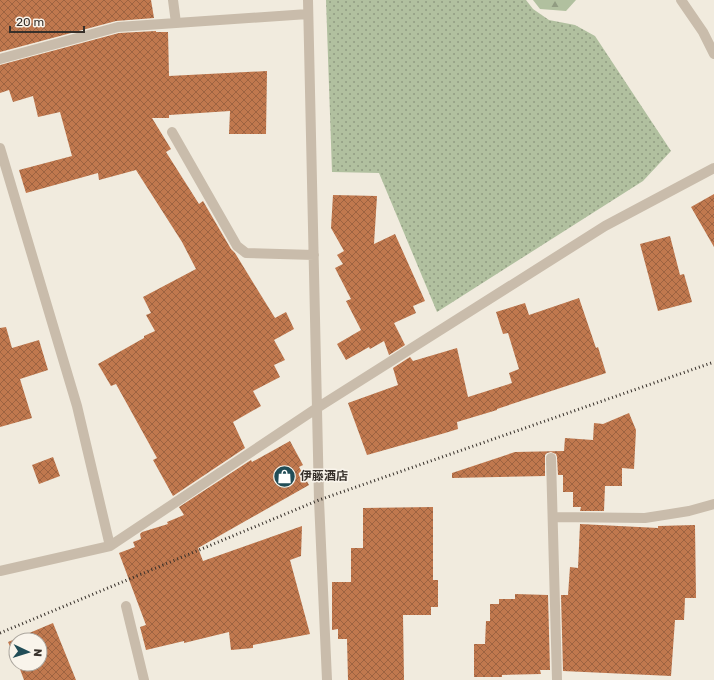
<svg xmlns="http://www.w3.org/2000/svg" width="714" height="680" font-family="Rubik,'Noto Sans JP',sans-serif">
<defs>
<pattern id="grass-dots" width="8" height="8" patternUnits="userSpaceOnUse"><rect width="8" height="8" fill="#b1c09f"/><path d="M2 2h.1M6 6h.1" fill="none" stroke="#919c82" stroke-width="1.8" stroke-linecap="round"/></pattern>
<pattern id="forest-firs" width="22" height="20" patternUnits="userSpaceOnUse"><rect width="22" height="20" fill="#b1c09f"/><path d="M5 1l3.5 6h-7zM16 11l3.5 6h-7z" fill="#919c82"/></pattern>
<pattern id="building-cross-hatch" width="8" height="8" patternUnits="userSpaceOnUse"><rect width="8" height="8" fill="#c0784e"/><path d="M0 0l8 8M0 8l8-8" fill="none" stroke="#9d6341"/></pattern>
</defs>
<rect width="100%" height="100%" fill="#f1ebde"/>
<path fill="url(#grass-dots)" d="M 326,0 L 526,0 L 533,9 L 549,20 L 575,25 L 595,36 L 671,151 L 643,181 L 437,312 L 379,173 L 332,172 Z"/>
<path fill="url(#forest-firs)" d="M 533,0 L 576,0 L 566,11 L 540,9 Z"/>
<path fill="url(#building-cross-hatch)" d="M 0,0 L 151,0 L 154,18 L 116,21 L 0,52 Z
M 156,31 L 156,32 L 168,32 L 169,76 L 267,71 L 266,134 L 229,134 L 230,111 L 169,115 L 169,118 L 152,118 L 171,149 L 166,152 L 199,204 L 203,201 L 231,249 L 235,253 L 275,318 L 286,312 L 294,329 L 274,340 L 285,360 L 274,365 L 280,377 L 253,391 L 261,406 L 233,422 L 245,448 L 173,496 L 153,460 L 157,458 L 116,384 L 111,386 L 98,364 L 144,338 L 144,336 L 155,331 L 146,315 L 151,313 L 143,297 L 196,269 L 182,242 L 136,170 L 99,180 L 98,173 L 26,193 L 19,170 L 72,156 L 60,112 L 38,117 L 33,96 L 13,102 L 9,90 L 0,93 L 0,65 L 119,33 Z
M 714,194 L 714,247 L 691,207 Z
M 333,195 L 377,196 L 374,244 L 395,234 L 425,301 L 413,306 L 416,313 L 394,323 L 405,345 L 389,355 L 384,341 L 370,349 L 369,347 L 346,360 L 337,344 L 361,330 L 346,301 L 351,299 L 335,268 L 343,264 L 337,255 L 344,251 L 331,228 Z
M 670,236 L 680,275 L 684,274 L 692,302 L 658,311 L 640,244 Z
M 579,298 L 596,348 L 598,347 L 606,373 L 497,409 L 497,410 L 457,422 L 458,429 L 445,433 L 367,455 L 348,403 L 398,385 L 393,368 L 410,357 L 413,361 L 457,348 L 468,397 L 512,383 L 509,373 L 519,369 L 508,333 L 503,334 L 496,312 L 525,303 L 529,315 Z
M 6,327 L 12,348 L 39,340 L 48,370 L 20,379 L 32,418 L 0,427 L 0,328 Z
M 629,413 L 636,430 L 634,469 L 622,468 L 622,486 L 605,486 L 604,511 L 580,511 L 581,507 L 573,507 L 573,492 L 563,492 L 563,475 L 558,475 L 557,457 L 556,454 L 551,452 L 547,453 L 545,455 L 545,476 L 452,478 L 452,473 L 515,452 L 564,451 L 565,438 L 593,440 L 594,423 L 603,424 Z
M 290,441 L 303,465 L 299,467 L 309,485 L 198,548 L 203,561 L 302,526 L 301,556 L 290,560 L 310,634 L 253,645 L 253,648 L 231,650 L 229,632 L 184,643 L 184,641 L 146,650 L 140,627 L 146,625 L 119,553 L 135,547 L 133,542 L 141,539 L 140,534 L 142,532 L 168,524 L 167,522 L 184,515 L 179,507 L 251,460 L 252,462 Z
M 53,457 L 60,476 L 39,484 L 32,465 Z
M 433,507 L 433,580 L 438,580 L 438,607 L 431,607 L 431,615 L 403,615 L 404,680 L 348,680 L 347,639 L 338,639 L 338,629 L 332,630 L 332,582 L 351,582 L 351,548 L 363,548 L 363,508 Z
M 580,524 L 658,528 L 658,526 L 695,525 L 696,598 L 685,598 L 684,620 L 675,620 L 671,676 L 563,671 L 561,595 L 568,595 L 570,567 L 578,568 Z
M 515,594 L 548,595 L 550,670 L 540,670 L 541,674 L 502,675 L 502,677 L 474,677 L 474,644 L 485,644 L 486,621 L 490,621 L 490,604 L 499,604 L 499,599 L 515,599 Z
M 53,623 L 76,680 L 24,680 L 18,664 L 40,664 L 40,640 L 16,640 L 16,660 L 8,642 Z"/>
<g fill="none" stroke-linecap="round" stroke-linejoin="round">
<path stroke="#c9bcab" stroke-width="10" d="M 173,0 L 176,23
M 308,0 L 319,500 L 327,680
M 681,0 L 703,32 L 714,54
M 0,59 L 118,27 L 308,14
M 172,132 L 237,246 L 246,253 L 314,255
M 0,148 L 77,406 L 110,546
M 551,458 L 557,680
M 553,517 L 645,518 L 689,511 L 714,504
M 0,571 L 110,546 L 317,408 L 605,226 L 714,168
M 126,606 L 144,680"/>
<path stroke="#37302a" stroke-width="3" stroke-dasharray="1 3" stroke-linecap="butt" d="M 0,633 L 319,500 L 714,362"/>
</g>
<defs>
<symbol id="shop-disc" viewBox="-11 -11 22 22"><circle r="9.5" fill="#214d57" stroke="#f9f4eb"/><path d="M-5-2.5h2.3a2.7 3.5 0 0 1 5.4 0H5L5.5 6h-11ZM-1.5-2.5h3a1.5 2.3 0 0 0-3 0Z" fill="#fff"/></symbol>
</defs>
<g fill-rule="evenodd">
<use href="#shop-disc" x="272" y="464" width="25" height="25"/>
</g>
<g text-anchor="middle" stroke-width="3" stroke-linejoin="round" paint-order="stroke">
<g font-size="12" font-weight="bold" fill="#37302a" stroke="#f9f4eb" text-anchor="start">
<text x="300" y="480">伊藤酒店</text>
</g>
</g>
<g transform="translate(28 652) rotate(94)"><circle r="19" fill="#f9f4eb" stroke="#aba69e"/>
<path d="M0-3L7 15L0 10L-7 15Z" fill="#214d57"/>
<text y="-6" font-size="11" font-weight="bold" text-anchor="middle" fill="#37302a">N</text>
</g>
<path d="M10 26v6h74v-6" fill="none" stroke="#37302a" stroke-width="2"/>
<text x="16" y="26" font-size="12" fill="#37302a" stroke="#f9f4eb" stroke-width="3" paint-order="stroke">20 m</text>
</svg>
